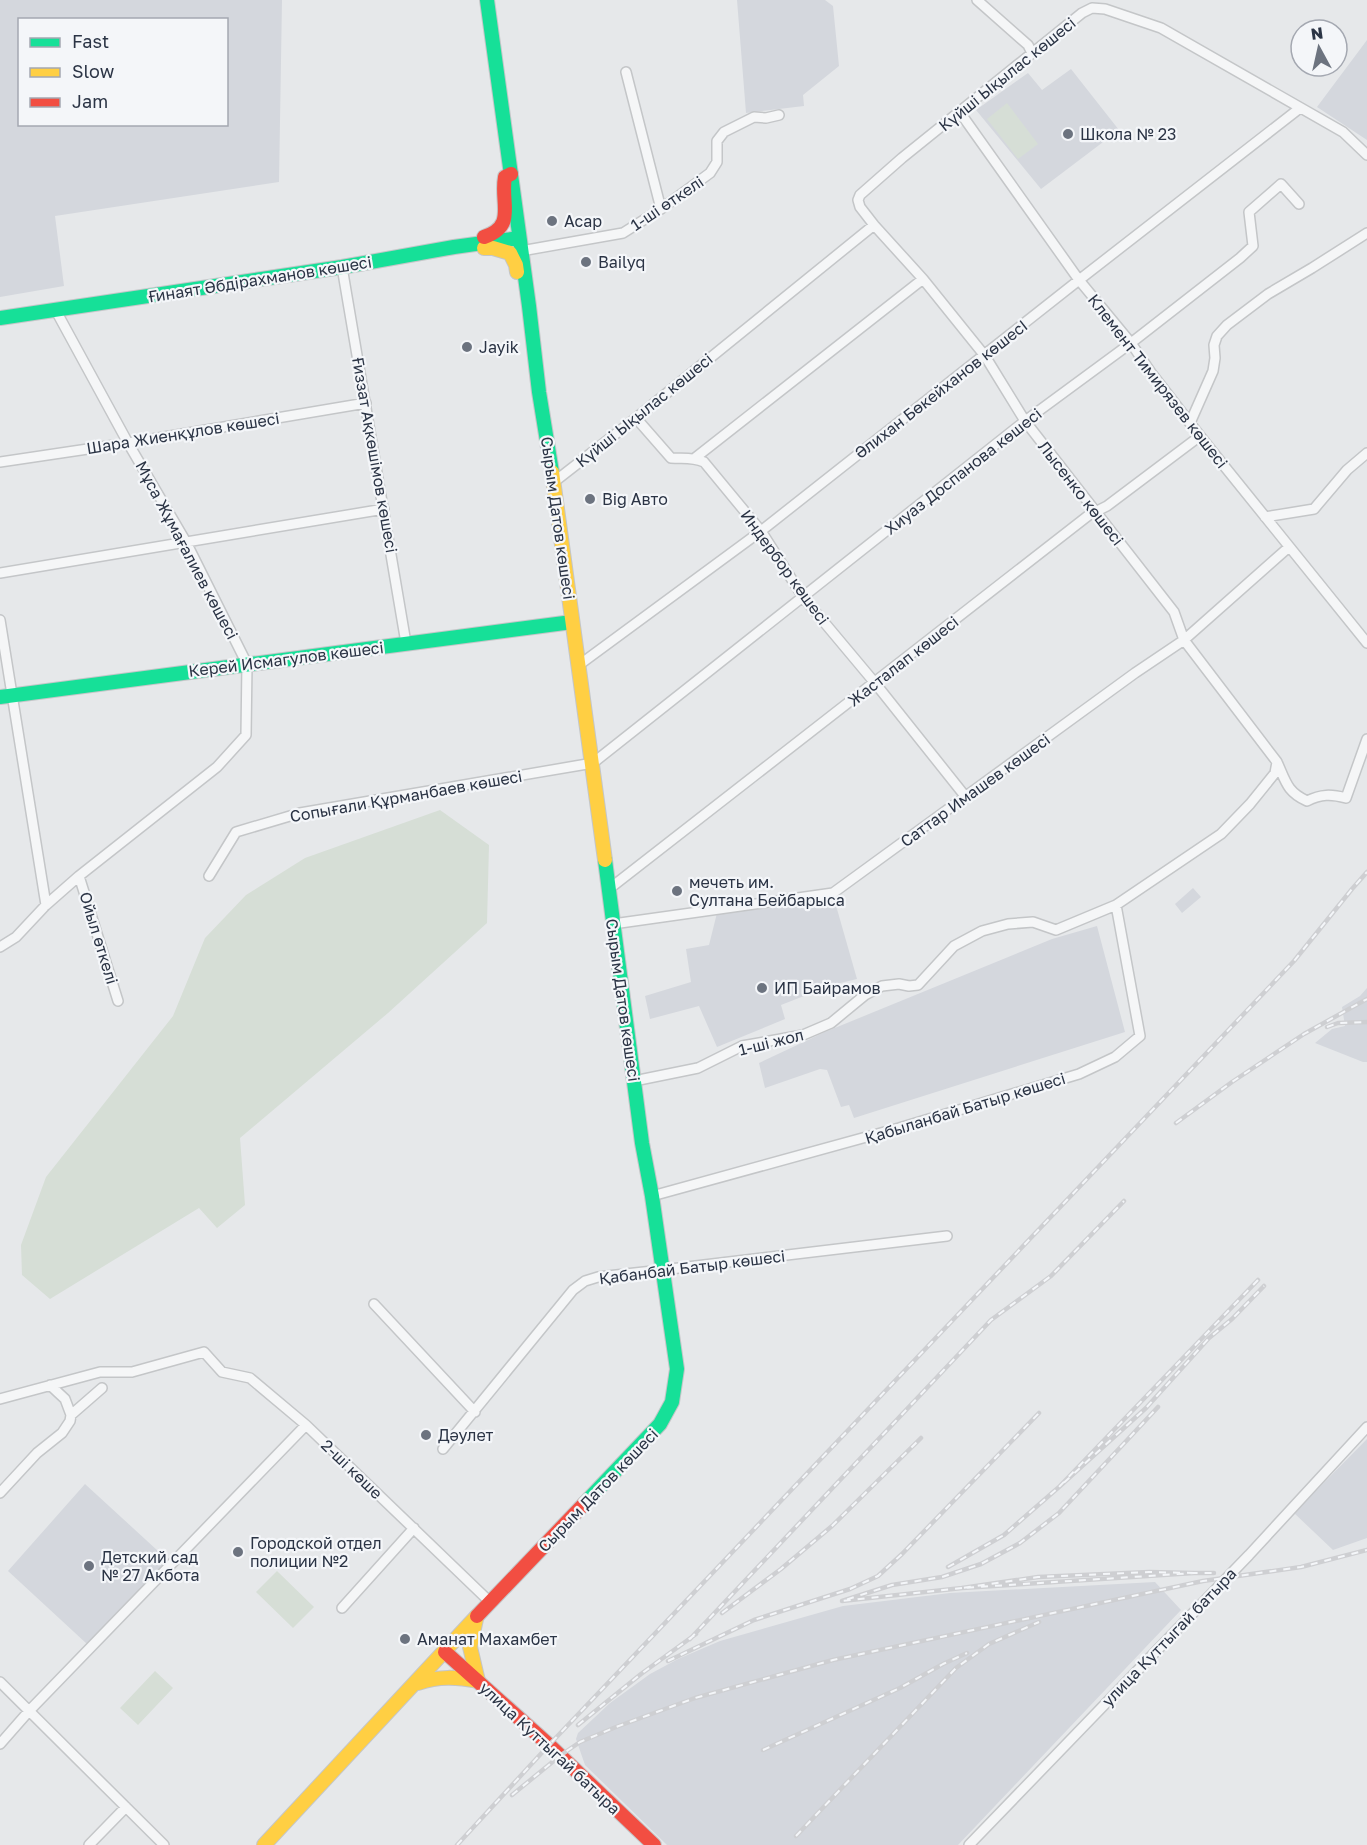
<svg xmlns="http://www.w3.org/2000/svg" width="1367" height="1845" font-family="'Golos Text',sans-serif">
<rect width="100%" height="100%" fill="#e6e8ea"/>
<path fill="#d4d7dd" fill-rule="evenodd" d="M 0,0 L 282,0 L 279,182 L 55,216 L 64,286 L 0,297 ZM 20,20 L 226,20 L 226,124 L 20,124 Z
M 737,0 L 825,0 L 833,6 L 839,66 L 803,95 L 804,106 L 746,113 Z
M 1367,40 L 1367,140 L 1317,107 Z
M 1071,69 L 1119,130 L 1041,189 L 976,110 L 1028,73 L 1042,90 Z
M 1193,888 L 1201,897 L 1182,913 L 1175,904 Z
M 835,902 L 857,979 L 832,985 L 781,1005 L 785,1019 L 717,1047 L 699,1006 L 650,1019 L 645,996 L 691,982 L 686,949 L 709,945 L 717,913 Z
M 1097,926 L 1125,1032 L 854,1118 L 849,1105 L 841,1107 L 827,1070 L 820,1069 L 765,1088 L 759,1063 L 825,1032 L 1052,939 Z
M 1367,988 L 1367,1062 L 1363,1062 L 1315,1043 L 1332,1029 L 1345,1026 L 1342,1007 L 1360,996 Z
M 1367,1439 L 1367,1538 L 1333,1550 L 1294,1513 Z
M 85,1484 L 170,1562 L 87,1644 L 8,1571 Z
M 1155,1582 L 1181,1610 L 958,1845 L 667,1845 L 585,1765 L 576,1739 L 578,1733 L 610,1703 L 650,1674 L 678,1659 L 720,1641 L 843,1606 L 950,1593 Z"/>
<path fill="#d6ded6" d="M 1007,103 L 1038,144 L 1018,159 L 987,119 Z
M 440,810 L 489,845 L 487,923 L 388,1013 L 240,1138 L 245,1205 L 217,1228 L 199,1208 L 50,1299 L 22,1275 L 21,1245 L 46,1177 L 173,1016 L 205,938 L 246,895 L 305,858 Z
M 277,1571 L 314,1607 L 293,1628 L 256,1592 Z
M 155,1671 L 173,1688 L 138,1725 L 120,1708 Z"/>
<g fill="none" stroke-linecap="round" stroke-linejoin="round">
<defs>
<path id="street" d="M 977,0 L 1028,45 L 1032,53
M 626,72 L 661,209
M 959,111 L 1079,280 L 1131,343 L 1152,374 L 1200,436 L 1367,643
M 521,251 L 623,233 L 661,209 L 710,173 L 717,162 L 717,141 L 724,132 L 754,117 L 766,118 L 779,115
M 342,267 L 406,643
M 636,418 L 671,458 C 683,459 692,457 704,462 L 761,531 L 803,597 L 875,683 L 965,796
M 1190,423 L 1213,371 L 1215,358 L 1214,345 L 1217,336 L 1227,325 L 1268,294 L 1312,268 L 1367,233
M 695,458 L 923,279
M 0,462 L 128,443 L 366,403
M 554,482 L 636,418 L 874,225
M 1265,517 L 1314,509 L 1347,470 L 1367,453
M 0,573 L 384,509
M 0,620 L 46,905
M 579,665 L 761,531 L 1079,280 L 1300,108
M 1277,762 L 1184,640 L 1174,612 L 1025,421 L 985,356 L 923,279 L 874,225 L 860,207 L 858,200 L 860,195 L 902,158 L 1082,13 L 1092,8 L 1105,9 L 1161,28 L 1343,132 L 1367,155
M 79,876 L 118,1001
M 209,876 L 236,832 L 300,813 L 593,763 L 1025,421 L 1131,343 L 1240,258 L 1253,246 L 1249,212 L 1281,184 L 1299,204
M 609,889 L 1089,515 L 1107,506 L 1200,436
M 613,924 L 833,893 L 1135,673 L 1184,640 L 1289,547
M 0,947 L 16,937 L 46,905 L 79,876 L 217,767 L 246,735 L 247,664 L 186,542 L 128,443 L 55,309
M 634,1081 L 698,1068 L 742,1046 L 803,1035 L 831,1023 L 865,995 L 882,986 L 899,984 L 909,986 L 918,985 L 954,946 L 982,931 L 1008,924 L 1033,922 L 1056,930 L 1116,905
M 652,1196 L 899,1128 L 1079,1074 L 1115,1057 L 1140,1036 L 1116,905 L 1221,834 L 1250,804 L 1275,773 L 1277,762 C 1286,782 1287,792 1307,801 C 1321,794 1331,794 1346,798 L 1367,739
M 374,1304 L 475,1412
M 0,1399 L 100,1372 L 132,1372 L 204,1352 L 222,1372 L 250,1378 L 306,1425 L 490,1602
M 71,1415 L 102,1388
M 443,1449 L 573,1290 L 585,1281 L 598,1277 L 662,1270 L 947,1236
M 0,1493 L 37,1453 L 62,1433 L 70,1421 L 71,1415 L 65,1399 L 50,1385
M 342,1608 L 414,1528
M 0,1682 L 164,1845
M 0,1744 L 29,1711 L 306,1425
M 89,1845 L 126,1807
M 969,1845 L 1249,1555 L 1367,1427"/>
<path id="fast" d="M 487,0 L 529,306 L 539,392 L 552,472
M 0,318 L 342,267 L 454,247 L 519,238
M 0,697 L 572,622
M 585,1503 L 660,1424 L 672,1402 L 677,1369 L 652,1196 L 642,1143 L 605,860"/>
<path id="slow" d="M 484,248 L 493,248 L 510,253 L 516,265 L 517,272
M 552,472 L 605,860
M 418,1683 C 439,1676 457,1677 478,1681 L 470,1647 L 476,1619
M 264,1845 L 477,1616"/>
<path id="jam" d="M 484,237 C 517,226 500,203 505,177 L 511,174
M 477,1616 L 585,1503
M 445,1652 L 549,1745 L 654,1845"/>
</defs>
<use href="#street" stroke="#c4c6c8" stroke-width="12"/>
<use href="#fast" stroke="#c4c6c8" stroke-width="16"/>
<use href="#slow" stroke="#c4c6c8" stroke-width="16"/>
<use href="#jam" stroke="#c4c6c8" stroke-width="16"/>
<use href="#street" stroke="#f5f6f7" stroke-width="9"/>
<use href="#fast" stroke="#16e098" stroke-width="14"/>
<use href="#slow" stroke="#ffcf43" stroke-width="14"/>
<use href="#jam" stroke="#f24e42" stroke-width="14"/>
<defs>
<path id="rail" d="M 1327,1027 L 1338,1023 L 1367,1022
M 1176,1123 L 1232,1082 L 1304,1034 L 1367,999
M 1258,1280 L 1059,1487 L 1146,1408 L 1209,1338 L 1232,1319 L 1264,1286
M 948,1567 L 1004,1535 L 1059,1487
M 1194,1573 L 1149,1572 L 1038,1577 L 962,1588 L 1194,1573 L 1214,1573
M 962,1588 L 842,1601 L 892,1585 L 942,1577 L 981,1564 L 1020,1543 L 1059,1513 L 1158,1407
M 722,1613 L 781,1569 L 832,1526 L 921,1438
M 690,1639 L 991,1320 L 1051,1276 L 1124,1201
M 668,1661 L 754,1620 L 850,1589 L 878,1576 L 902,1554 L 1039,1413
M 578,1725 L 641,1674 L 696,1634
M 763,1750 L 900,1688 L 943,1664 L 967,1653
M 512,1795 L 561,1755 L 580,1742 L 616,1727 L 695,1698 L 833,1660 L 1203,1581 L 1301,1567 L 1367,1550
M 796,1836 L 956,1668 L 989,1644 L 1039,1622
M 457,1845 L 549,1745 L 1294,961 L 1352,889 L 1367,872"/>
</defs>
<use href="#rail" stroke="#cecfd2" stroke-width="4.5"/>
<use href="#rail" stroke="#f4f6f9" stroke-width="2" stroke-dasharray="7" stroke-linecap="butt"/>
</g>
<g fill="#6c737f" stroke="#f4f6f9" stroke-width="2">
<circle cx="1068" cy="134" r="6"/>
<circle cx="552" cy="221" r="6"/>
<circle cx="586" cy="262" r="6"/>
<circle cx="467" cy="347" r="6"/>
<circle cx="590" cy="499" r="6"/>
<circle cx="677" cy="891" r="6"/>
<circle cx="762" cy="988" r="6"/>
<circle cx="426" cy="1435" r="6"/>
<circle cx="238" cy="1552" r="6"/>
<circle cx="89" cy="1566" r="6"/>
<circle cx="405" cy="1639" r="6"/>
</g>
<g text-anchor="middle" stroke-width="4.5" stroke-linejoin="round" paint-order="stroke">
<g font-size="16" fill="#2b3445" stroke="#f4f6f9">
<text transform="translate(1007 74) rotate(-39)" y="6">Күйші Ықылас көшесі</text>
<text transform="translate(667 203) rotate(-34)" y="6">1-ші өткелі</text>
<text transform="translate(260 279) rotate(-9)" y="6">Ғинаят Әбдірахманов көшесі</text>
<text transform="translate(1158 381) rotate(52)" y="6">Клемент Тимирязев көшесі</text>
<text transform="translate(941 389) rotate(-38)" y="6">Әлихан Бөкейханов көшесI</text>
<text transform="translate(644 410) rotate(-39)" y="6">Күйші Ықылас көшесі</text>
<text transform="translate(183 433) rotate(-9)" y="6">Шара Жиенқұлов көшесі</text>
<text transform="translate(375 455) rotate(80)" y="6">Ғиззат Ақкөшімов көшесi</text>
<text transform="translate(963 471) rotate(-38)" y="6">Хиуаз Доспанова көшесі</text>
<text transform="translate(1081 493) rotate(52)" y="6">Лысенко көшесі</text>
<text transform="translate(558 518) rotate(82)" y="6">Сырым Датов көшесі</text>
<text transform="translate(187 550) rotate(62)" y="6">Мұса Жұмағалиев көшесі</text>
<text transform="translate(785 567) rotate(54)" y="6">Индербор көшесі</text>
<text transform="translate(286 659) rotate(-7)" y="6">Керей Исмагулов көшесі</text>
<text transform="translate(903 661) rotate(-38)" y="6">Жасталап көшесі</text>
<text transform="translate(975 790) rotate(-36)" y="6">Саттар Имашев көшесі</text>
<text transform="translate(406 796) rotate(-10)" y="6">Сопығали Құрманбаев көшесі</text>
<text transform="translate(99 938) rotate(73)" y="6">Ойыл өткелі</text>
<text transform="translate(623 1000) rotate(82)" y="6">Сырым Датов көшесі</text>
<text transform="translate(771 1042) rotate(-14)" y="6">1-ші жол</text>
<text transform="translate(965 1108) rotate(-17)" y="6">Қабыланбай Батыр көшесі</text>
<text transform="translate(692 1267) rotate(-7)" y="6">Қабанбай Батыр көшесі</text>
<text transform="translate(352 1469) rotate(44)" y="6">2-ші көше</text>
<text transform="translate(598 1490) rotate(-46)" y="6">Сырым Датов көшесі</text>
<text transform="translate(1169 1637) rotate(-46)" y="6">улица Куттыгай батыра</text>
<text transform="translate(550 1748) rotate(43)" y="6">улица Куттыгай батыра</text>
</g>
<g font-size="16" fill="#2b3445" stroke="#f4f6f9" text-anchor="start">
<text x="1080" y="140">Школа № 23</text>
<text x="564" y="227">Асар</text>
<text x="598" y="268">Bailyq</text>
<text x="479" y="353">Jayik</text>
<text x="602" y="505">Big Авто</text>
<text x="689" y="888">мечеть им.<tspan x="689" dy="18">Султана Бейбарыса</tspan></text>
<text x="774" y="994">ИП Байрамов</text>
<text x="438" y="1441">Дәулет</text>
<text x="250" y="1549">Городской отдел<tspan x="250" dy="18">полиции №2</tspan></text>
<text x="101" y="1563">Детский сад<tspan x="101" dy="18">№ 27 Акбота</tspan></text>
<text x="417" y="1645">Аманат Махамбет</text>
</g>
</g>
<rect x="18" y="18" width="210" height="108" fill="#f4f6f9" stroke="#a4a8b1" stroke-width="1.5"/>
<rect x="30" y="38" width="30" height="9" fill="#16e098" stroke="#a4a8b1" stroke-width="1.5"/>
<text x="72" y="48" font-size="18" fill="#2b3445">Fast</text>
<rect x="30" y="68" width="30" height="9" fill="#ffcf43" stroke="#a4a8b1" stroke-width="1.5"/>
<text x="72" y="78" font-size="18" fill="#2b3445">Slow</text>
<rect x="30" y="98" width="30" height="9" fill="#f24e42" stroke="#a4a8b1" stroke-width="1.5"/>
<text x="72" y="108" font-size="18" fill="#2b3445">Jam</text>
<g transform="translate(1319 48) rotate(352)"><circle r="28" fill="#f4f6f9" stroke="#a4a8b1" stroke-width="1.5"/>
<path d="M0-4.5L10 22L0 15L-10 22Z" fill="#6c737f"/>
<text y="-9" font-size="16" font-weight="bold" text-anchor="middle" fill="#2b3445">N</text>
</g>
</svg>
